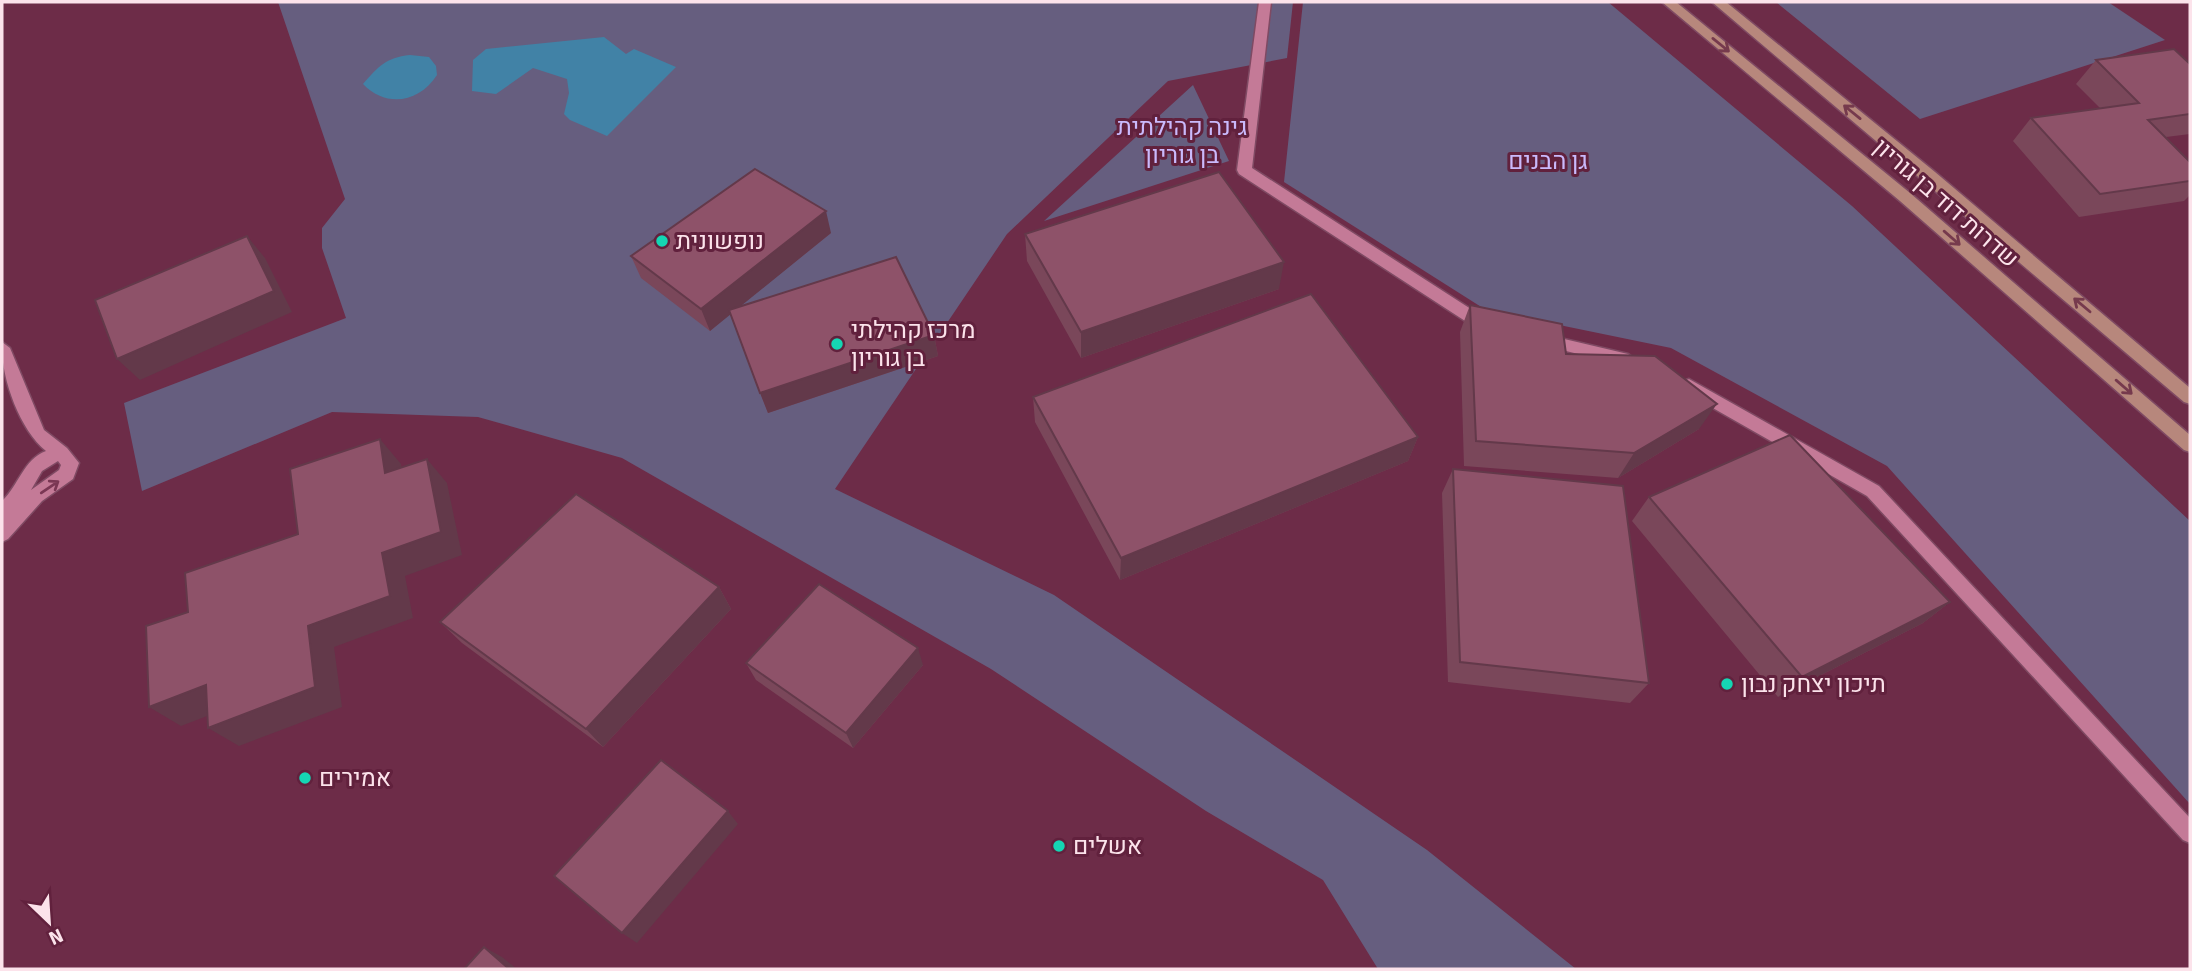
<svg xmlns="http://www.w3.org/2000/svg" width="2192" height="971" font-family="Signika,Heebo,sans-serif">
<rect width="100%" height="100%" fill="#6d2c48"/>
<path fill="#665e7f" d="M 278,2 L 1293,2 L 1287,58 L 1168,81 L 1007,234 L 835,489 L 1054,595 L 1427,850 L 1576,969 L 1378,969 L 1323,880 L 1206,811 L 991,669 L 622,458 L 478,417 L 332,412 L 142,491 L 124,403 L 346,318 L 322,248 L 322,228 L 345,199 Z
M 1303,2 L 1608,2 L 1852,206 L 2190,521 L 2190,804 L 1887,466 L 1671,348 L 1486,310 L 1284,182 Z
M 1776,2 L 2108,2 L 2165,40 L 1920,119 Z
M 1193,85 L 1229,161 L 1044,221 Z"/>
<path fill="#4182a6" d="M 604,37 L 626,54 L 634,49 L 676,67 L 607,136 L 570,120 L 564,114 L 569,93 L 567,79 L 533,68 L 496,94 L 472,91 L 473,60 L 486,49 Z
M 410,55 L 429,57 L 436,66 L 437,75 C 419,103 386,108 363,84 C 379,66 385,58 410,55 Z"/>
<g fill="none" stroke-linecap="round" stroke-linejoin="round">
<defs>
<path id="service" d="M 1259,2 L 1271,2 L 1252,168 L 1491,322 L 1493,326 L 1491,330 L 1479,330 L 1239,174 L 1237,170 Z
M 1543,334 L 1628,354 L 1636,360 L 1628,366 L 1537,344 L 1535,340 L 1537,336 Z
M 1689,379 L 1879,486 L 2190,818 L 2190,843 L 2183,840 L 1867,496 L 1683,391 L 1681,386 L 1683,381 Z"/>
<path id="minor" d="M 2,342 L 10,348 L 44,430 L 67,448 L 79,463 L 73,479 L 42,501 L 8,539 L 2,542 L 2,501 C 19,485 23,460 46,451 C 19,429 0,375 2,342 ZM 58,461 L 61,465 L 59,470 L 31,490 L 42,471 Z"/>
<path id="secondary" d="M 1662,2 L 1676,2 L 1910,193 L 2190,435 L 2190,452 L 2184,450 L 1900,201 Z
M 1712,2 L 1726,2 L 1935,172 L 2190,388 L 2190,404 L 2184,402 Z"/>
</defs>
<use href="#service" stroke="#7f4a63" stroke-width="3"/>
<use href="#minor" stroke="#7f4a63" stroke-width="3"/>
<use href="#secondary" stroke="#7f4a63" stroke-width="3"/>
<use href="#service" fill="#c47a97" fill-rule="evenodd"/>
<use href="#minor" fill="#c47a97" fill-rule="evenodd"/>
<use href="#secondary" fill="#b7877c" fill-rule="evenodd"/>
</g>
<path fill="#7a475a" d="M 2096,60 L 2190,64 L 2190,134 L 2166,137 L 2190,162 L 2190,195 L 2184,201 L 2079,217 L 2013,141 L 2031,118 L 2101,109 L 2076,84 Z
M 831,233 L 739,307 L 934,335 L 938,356 L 768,413 L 730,314 L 710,331 L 641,278 L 631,256 Z
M 1025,234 L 1279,289 L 1081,358 L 1027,261 Z
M 1470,305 L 1566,354 L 1699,429 L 1618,478 L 1464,466 L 1460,332 Z
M 1033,397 L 1418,437 L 1408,461 L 1120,580 L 1035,422 Z
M 1453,469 L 1649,683 L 1630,703 L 1448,682 L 1442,493 Z
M 1649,497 L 1950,602 L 1923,623 L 1778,697 L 1632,521 Z
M 719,587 L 731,609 L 603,747 L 462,643 L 440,622 Z
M 746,663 L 923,665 L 853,748 L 756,680 Z"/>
<path fill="#63394a" d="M 826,211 L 831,233 L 710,331 L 701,309 Z
M 247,236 L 265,258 L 292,312 L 140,380 L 117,359 Z
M 1284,262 L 1279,289 L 1081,358 L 1081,332 Z
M 934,335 L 938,356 L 768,413 L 760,393 Z
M 1717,404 L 1699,429 L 1618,478 L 1634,453 Z
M 1418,437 L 1408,461 L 1120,580 L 1121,558 Z
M 380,439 L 401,464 L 407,497 L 385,473 Z
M 427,459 L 447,483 L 462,555 L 405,576 L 413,618 L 334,647 L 342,707 L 239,746 L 208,728 L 308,626 L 382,553 Z
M 719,587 L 731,609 L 603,747 L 586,729 Z
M 1950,602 L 1923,623 L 1778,697 L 1802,677 Z
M 918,648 L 923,665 L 853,748 L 846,733 Z
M 206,685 L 236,705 L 181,726 L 149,707 Z
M 728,811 L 738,824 L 637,943 L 622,933 Z
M 484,947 L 502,957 L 517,969 L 509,969 Z"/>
<path fill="#8e5269" stroke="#63394a" stroke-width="2" d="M 2174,49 L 2190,64 L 2190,114 L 2148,120 L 2190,162 L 2190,181 L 2100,194 L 2031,118 L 2139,103 L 2096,60 Z
M 755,169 L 826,211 L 701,309 L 631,256 Z
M 1219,172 L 1284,262 L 1081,332 L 1025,234 Z
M 247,236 L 274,291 L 117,359 L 95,300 Z
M 896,257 L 934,335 L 760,393 L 729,310 Z
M 1311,294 L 1418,437 L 1121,558 L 1033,397 Z
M 1470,305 L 1562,324 L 1566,354 L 1655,356 L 1717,404 L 1634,453 L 1476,441 Z
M 1790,435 L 1950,602 L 1802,677 L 1649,497 Z
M 380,439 L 385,473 L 427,459 L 441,532 L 382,553 L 390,596 L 308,626 L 315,687 L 208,728 L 206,685 L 149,707 L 146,626 L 188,612 L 185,573 L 298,534 L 290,469 Z
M 1453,469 L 1623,486 L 1649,683 L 1460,662 Z
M 576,494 L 719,587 L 586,729 L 440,622 Z
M 819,584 L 918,648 L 846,733 L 746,663 Z
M 661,760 L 728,811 L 622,933 L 554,876 Z
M 484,947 L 509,969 L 464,969 Z"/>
<defs><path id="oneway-shaft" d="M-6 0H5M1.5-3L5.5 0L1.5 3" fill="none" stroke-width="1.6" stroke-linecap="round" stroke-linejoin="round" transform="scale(1.75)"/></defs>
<g stroke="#763a4d">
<use href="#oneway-shaft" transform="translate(1721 45) rotate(39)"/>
<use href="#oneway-shaft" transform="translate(1852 112) rotate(-141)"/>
<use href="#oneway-shaft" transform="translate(1952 238) rotate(41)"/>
<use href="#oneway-shaft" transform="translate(2082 305) rotate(-140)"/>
<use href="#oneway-shaft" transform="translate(2124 387) rotate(41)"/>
</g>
<use stroke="#7a3754" href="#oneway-shaft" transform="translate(50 487) rotate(-34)"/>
<g fill="#15d5b3" stroke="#61213d" stroke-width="2.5">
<circle cx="662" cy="241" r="7"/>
<circle cx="837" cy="344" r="7"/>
<circle cx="1727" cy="684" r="7"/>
<circle cx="305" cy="778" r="7"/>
<circle cx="1059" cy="846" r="7"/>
</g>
<g text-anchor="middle" stroke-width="6" stroke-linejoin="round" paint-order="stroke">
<g font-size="24" fill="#cabafc" stroke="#61213d">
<text x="1182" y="135">גינה קהילתית<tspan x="1182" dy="28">בן גוריון</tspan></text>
<text x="1548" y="169">גן הבנים</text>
</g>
<g font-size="24" fill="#fce3eb" stroke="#61213d">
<text transform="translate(1946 203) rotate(41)" y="8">שדרות דוד בן גוריון</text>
</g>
<g font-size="24" fill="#fce3eb" stroke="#61213d" text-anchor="start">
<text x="676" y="249">נופשונית</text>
<text x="851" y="338">מרכז קהילתי<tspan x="851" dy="28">בן גוריון</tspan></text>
<text x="1741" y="692">תיכון יצחק נבון</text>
<text x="319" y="786">אמירים</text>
<text x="1073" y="854">אשלים</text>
</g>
</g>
<rect width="2192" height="971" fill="none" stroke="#fce3eb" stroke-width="7"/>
<g transform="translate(49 922) rotate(155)" stroke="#61213d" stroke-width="5" paint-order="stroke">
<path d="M0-5L12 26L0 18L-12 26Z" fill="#fce3eb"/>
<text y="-10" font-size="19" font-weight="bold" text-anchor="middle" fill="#fce3eb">N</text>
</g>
</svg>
